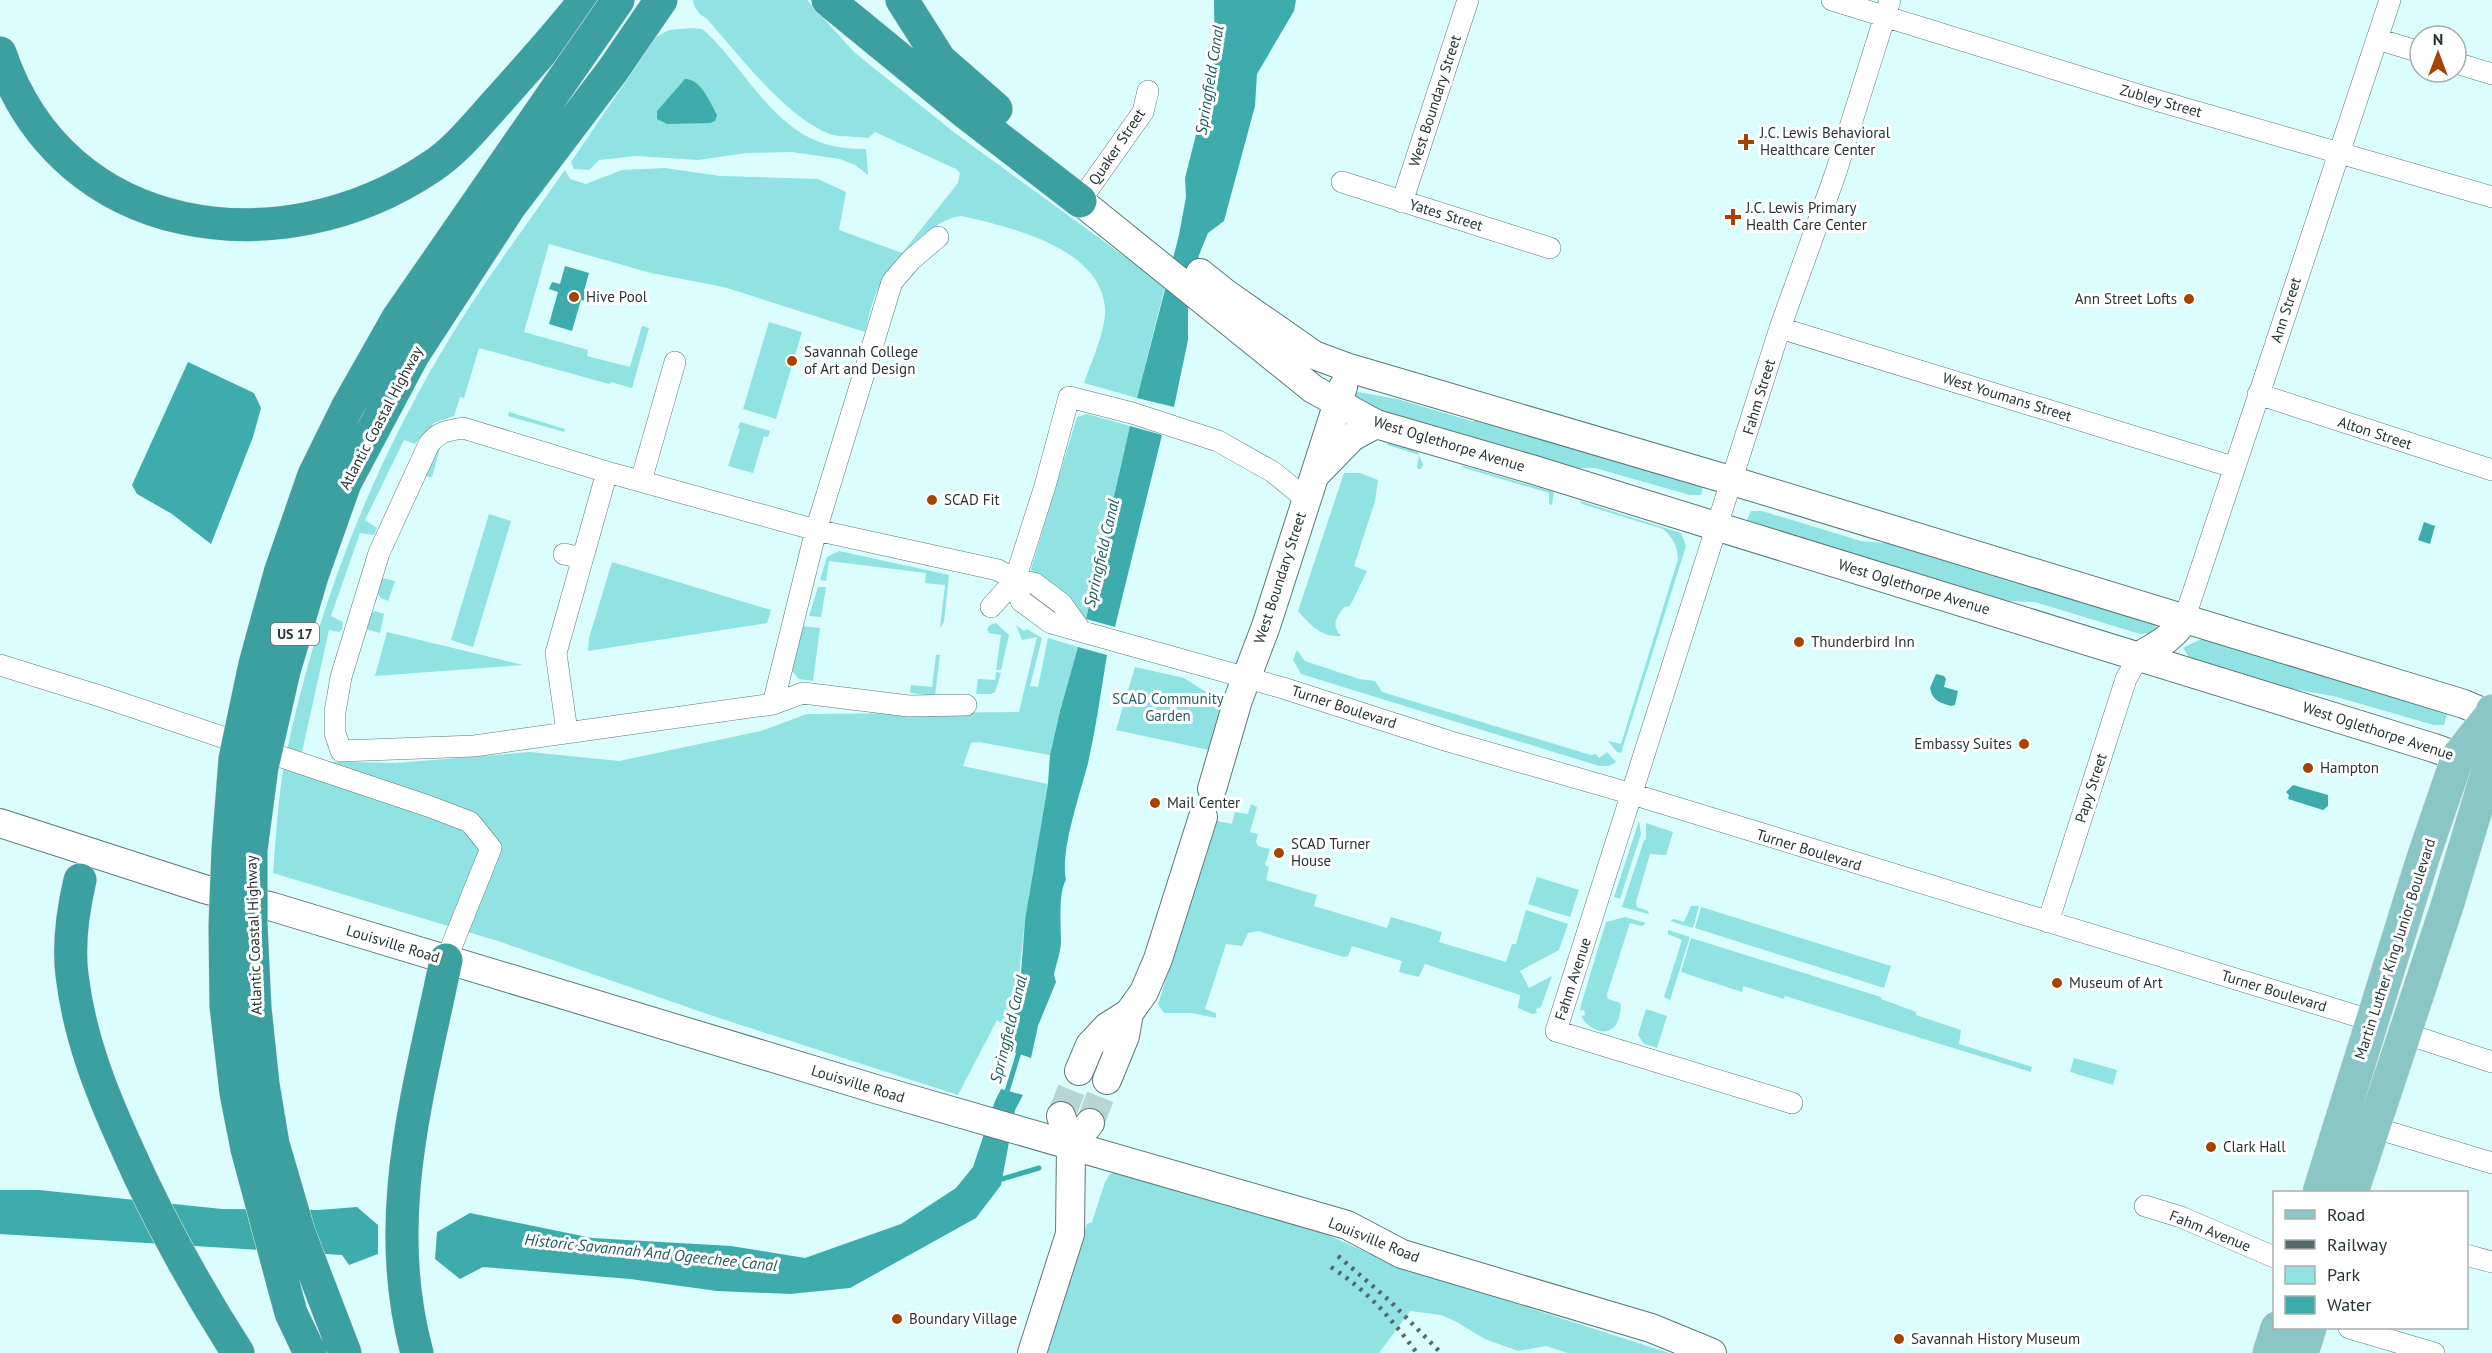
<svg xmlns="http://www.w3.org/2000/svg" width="2492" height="1353" font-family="'PT Sans',sans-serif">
<rect width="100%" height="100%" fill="#dbfdfd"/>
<path fill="#91e2e2" d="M 693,0 L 807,0 L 855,53 L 955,133 L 1165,286 L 1137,398 L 1084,383 C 1091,363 1107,328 1105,307 C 1099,247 1010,227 962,216 C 933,218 891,262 879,287 C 872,300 869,317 865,332 L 724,287 L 651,273 L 549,244 L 524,332 L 588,350 L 587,356 L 630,367 L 642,326 L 649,328 L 632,388 L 611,382 L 609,384 L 479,348 L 464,398 L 460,397 L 454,416 L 434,423 L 415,444 L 404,440 L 365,520 L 377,528 L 374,535 L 360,533 L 331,616 L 343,622 L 342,630 L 339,632 L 329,630 L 300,761 L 396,763 L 530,752 L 619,761 L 761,731 L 807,714 L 1019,712 L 1037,637 L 1022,640 L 1016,625 L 1024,631 L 1027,629 L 1042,638 L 1030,686 L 1038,687 L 1048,638 L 1078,647 L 1060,711 L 1050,755 L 979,742 L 971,743 L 963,766 L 1048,784 L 1025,920 L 1014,1020 L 1003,1025 L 997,1020 L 958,1095 L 710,1015 L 501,942 L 273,873 C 276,836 278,797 285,760 C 317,604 375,458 459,323 C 492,271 529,221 565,170 L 570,179 L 586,184 L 622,170 L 665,168 L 720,176 L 818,179 L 846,192 L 839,230 L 902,253 L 958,183 L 960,173 L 956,169 L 875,132 L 868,138 C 855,136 838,138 827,133 C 783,114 739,55 707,19 C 699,14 694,9 693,0 Z
M 691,28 L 702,29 L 708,34 C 745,70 773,128 825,144 C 838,148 852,149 866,149 L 868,175 L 855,165 L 840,159 L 792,152 L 746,153 L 698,160 L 636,156 L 599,160 L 589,170 L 574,169 L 571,162 L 656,37 L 669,30 Z
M 769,322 L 802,332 L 776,419 L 743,409 Z
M 1358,392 L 1397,399 L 1471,421 L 1505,421 L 1703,486 L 1701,495 L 1690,495 L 1595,468 L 1565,468 L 1369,408 L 1353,395 Z
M 509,412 L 565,429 L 564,432 L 508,416 Z
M 1087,414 L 1130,426 L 1086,619 L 1032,573 L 1031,569 L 1077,417 Z
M 740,422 L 770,431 L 768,437 L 764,436 L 753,473 L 728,466 L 740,429 L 738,428 Z
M 1386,440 L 1417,450 L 1423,465 L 1421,469 L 1418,469 L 1417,467 L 1419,455 L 1388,445 Z
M 441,445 L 432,477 L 425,476 Z
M 1464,466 L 1554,492 L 1552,505 L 1549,504 L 1549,493 L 1461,467 Z
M 1344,473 L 1360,473 L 1378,480 L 1375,501 L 1354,566 L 1367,571 L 1350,606 L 1344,607 C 1336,618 1331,625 1341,636 C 1322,638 1309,624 1298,611 Z
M 1580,501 L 1681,533 L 1686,546 L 1621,753 L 1617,752 L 1608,741 L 1621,744 L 1678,559 C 1677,546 1674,538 1663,529 L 1582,504 Z
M 1751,511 L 1762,511 L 1861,541 L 1905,545 L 2147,618 L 2160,630 L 2159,632 L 2140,634 L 2035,602 L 1987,600 L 1746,522 Z
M 489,514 L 511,521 L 473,647 L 451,640 Z
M 839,551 L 949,575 L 944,622 L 940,628 L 945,585 L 925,583 L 926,573 L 829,561 L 826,581 L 820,580 L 827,557 Z
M 612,562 L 771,610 L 767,623 L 588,651 L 589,638 Z
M 382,578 L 395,581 L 388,601 L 381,598 L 377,593 Z
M 818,587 L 826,587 L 821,617 L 809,616 Z
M 375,611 L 384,614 L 380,633 L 366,629 L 370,614 Z
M 996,623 L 1009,635 L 1001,670 L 996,670 L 1001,635 L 989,633 L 987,629 L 990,625 Z
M 801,626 L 820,628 L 813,681 L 799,679 L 792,671 Z
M 387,632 L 523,665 L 375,676 Z
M 2212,638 L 2439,709 L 2447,714 L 2444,725 L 2434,725 L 2333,696 L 2242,680 L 2192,662 L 2183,648 L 2199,640 Z
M 1297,650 L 1305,661 L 1359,679 L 1375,681 L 1382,692 L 1591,755 L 1596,754 L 1599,758 L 1607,752 L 1616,762 L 1609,766 L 1599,766 L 1301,674 L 1293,660 Z
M 936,655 L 940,655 L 935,696 L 910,693 L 911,685 L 932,687 Z
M 1135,667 L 1184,678 L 1220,701 L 1221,719 L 1209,750 L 1116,730 Z
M 996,672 L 1001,673 L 995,692 L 991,694 L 976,694 L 978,679 L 995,680 Z
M 1251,804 L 1257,807 L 1250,832 L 1258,834 L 1256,842 L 1258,846 L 1270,849 L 1265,865 L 1269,867 L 1266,880 L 1317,895 L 1314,906 L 1387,928 L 1391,917 L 1442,932 L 1439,942 L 1506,962 L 1512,944 L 1516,944 L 1526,910 L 1568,924 L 1559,950 L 1520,971 L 1529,988 L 1552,976 L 1541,1007 L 1536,1009 L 1537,1013 L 1532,1014 L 1518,1008 L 1520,995 L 1425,964 L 1419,977 L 1399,972 L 1402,961 L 1352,946 L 1348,956 L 1344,957 L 1258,931 L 1248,933 L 1242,946 L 1226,944 L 1205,1009 L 1216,1013 L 1216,1018 L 1191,1013 L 1164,1013 L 1158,1004 L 1217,821 L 1232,824 L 1235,812 L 1248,814 Z
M 1639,821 L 1641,834 L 1620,899 L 1614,897 Z
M 1646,823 L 1673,832 L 1666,855 L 1650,854 L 1636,902 L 1637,907 L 1648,911 L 1649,914 L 1622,907 L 1644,840 L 1646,840 Z
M 1537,877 L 1579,890 L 1570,917 L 1528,904 Z
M 1691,906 L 1699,906 L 1693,928 L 1670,921 L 1674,919 L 1684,922 Z
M 1701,907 L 1891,966 L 1884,988 L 1695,928 Z
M 1625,917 L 1646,923 L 1642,926 L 1630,923 L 1607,994 L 1608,999 L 1620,1003 C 1622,1008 1620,1012 1619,1018 C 1612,1040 1590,1032 1581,1016 L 1585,1015 L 1584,1010 L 1580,1011 L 1581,1005 L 1606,922 Z
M 1668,930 L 1690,937 L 1670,1000 L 1664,997 L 1682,940 L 1668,934 Z
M 1691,938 L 1881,997 L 1881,999 L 1916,1012 L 1916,1015 L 1961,1030 L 1959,1044 L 2032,1067 L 2031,1072 L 1785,996 L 1784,999 L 1743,986 L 1742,992 L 1681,972 Z
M 1646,1009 L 1667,1016 L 1657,1048 L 1644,1044 L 1638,1035 Z
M 2074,1058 L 2117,1070 L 2113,1085 L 2070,1072 Z
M 1118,1172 L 1326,1234 L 1390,1263 L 1669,1353 L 1568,1353 L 1546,1346 L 1518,1351 L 1485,1339 L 1455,1321 L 1441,1315 L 1410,1311 L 1379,1353 L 1047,1353 L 1087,1224 L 1092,1222 L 1105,1182 L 1110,1174 Z"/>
<path fill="#3eabac" d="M 1214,0 L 1296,0 L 1294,11 L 1257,74 L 1255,106 L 1224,221 L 1208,233 L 1199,255 L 1188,303 L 1188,340 L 1174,407 L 1137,398 L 1179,235 L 1186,197 L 1185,178 L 1205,99 C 1218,69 1214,32 1214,0 Z
M 685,79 C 701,79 710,102 717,115 L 715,121 L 710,123 L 667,124 L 657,119 L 657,111 Z
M 565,266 L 589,273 L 584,291 L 593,293 L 590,302 L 581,300 L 572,331 L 549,324 L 558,292 L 549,289 L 552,282 L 560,284 Z
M 188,362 L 254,393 L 261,408 L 253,437 L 211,544 L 172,514 L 137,494 L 132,485 Z
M 1130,426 L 1162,435 L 1115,627 L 1086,619 Z
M 2424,522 L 2435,526 L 2430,544 L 2418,540 Z
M 1078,647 L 1107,655 C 1101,691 1096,728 1088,763 C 1080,795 1060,850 1066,880 C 1058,892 1061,927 1061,943 C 1060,955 1056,964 1054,975 L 1056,982 L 1038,1026 L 1031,1058 L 1008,1050 L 1021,974 L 1025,920 L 1048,784 L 1050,755 L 1060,711 Z
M 1936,674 L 1944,676 L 1946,679 L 1944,687 L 1958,691 L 1955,705 L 1951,706 C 1940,703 1932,700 1930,688 Z
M 2293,785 L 2328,795 L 2328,806 L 2323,810 L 2288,799 L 2289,795 L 2286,792 Z
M 1001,1089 L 1023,1095 L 1015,1110 L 1001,1185 L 976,1218 L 850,1288 L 790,1294 L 717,1291 L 630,1279 L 483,1267 L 460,1279 L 435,1259 L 437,1232 L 470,1213 L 592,1238 L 731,1246 L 805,1258 L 901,1224 L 956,1188 L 973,1167 L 995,1101 Z
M 0,1190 L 39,1190 L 222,1209 L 319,1210 L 357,1207 L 378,1225 L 378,1254 L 349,1265 L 342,1255 L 0,1234 Z"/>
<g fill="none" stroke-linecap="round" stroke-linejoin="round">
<path stroke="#3eabac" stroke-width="5" d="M 1005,1098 L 1020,1049
M 1002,1179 L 1039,1168"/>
<path stroke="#b7d5d5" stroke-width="28" stroke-dasharray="28 14" stroke-linecap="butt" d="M 1061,1116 L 1079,1071
M 1090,1123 L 1107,1080"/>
<defs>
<path id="street" d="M 1832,0 L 2145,97 L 2492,197
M 2377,39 L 2420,52
M 2456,63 L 2492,74
M 1342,182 L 1550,248
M 1080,201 L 1143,112 L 1148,91
M 1402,202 L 1468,0
M 938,237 L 911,260 L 892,282 L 816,530 L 773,704 L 474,746 L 341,751 L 335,733 L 335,712 L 341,677 L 379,553 L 429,444 C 439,431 448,431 463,428 L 607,472 L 816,530 L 998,570 L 1015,580 L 1034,583 L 1062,604 L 1081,631
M 1780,328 L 2233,467
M 2258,394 L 2492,470
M 641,481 L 675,362
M 564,554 L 582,558
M 1015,580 L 1021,601 L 1051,623 L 1283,688 L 1448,741 L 1632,794 L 2373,1021
M 991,607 L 1015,580 L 1045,486 L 1069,397 L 1132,413 L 1218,441 L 1273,472 L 1306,499
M 2184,620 L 2390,0
M 0,665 L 103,697 L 428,806 L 470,822 L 491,848 L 446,960
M 773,704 L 803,693 L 909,706 L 966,705
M 567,732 L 556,653 L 607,472
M 2048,922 L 2126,679 L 2139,656
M 2404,1033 L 2492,1062
M 1792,1103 L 1556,1031 L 1780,328 L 1835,175 L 1890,0
M 2372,1127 L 2492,1163
M 2145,1206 L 2181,1217 L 2274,1257
M 2466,1255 L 2492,1262
M 2349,1328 L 2434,1353"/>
<path id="secondary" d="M 1080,201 L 1313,389 L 1376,424 L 1531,469 L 2434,748 L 2479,764
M 1200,273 L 1225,293 L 1314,355 L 1349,368 L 1733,481 L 2464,704 L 2492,716
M 1317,473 L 1352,437 L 1376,424
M 2139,656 C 2156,646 2173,638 2184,620
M 1212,789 L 1238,700 L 1266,626 L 1343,387
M 0,823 L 204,889 L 273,907 L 879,1090 L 1347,1225 L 1402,1254 L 1651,1328 L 1712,1353
M 1079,1071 L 1090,1045 L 1107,1027 L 1129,1013 L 1144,992 L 1158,959 L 1203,817
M 1107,1080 L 1125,1036 L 1129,1013
M 1071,1146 L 1090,1123
M 1032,1353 L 1070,1234 L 1071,1146 L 1061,1116"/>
<path id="primary" d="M 2319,1192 L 2423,858 L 2458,756 L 2491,715
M 2352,1192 L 2447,906 L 2489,767 L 2492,711
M 2269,1353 L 2277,1328
M 2302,1353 L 2310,1328"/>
<path id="highway" d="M 828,0 L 966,113 L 1080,201
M 902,0 L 940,60 L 996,109
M 0,53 C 63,240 281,268 431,167 C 457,150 478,123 499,100 C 528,67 558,35 585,0
M 80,880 C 73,910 68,943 72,975 C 79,1035 100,1089 125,1144 C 157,1217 195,1286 238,1353
M 417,1353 C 380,1217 419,1092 446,960"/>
</defs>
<use href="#street" stroke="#5a7878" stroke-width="22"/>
<use href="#secondary" stroke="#5a7878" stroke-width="30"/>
<use href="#primary" stroke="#e5e7e7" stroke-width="34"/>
<use href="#highway" stroke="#e5e7e7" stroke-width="34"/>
<use href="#street" stroke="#fff" stroke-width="21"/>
<use href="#secondary" stroke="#fff" stroke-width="28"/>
<use href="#primary" stroke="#8bc6c6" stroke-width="33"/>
<use href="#highway" stroke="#3da0a0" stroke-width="33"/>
<path stroke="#556868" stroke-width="4.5" stroke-dasharray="3 6" stroke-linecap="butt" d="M 1338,1256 L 1390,1301 L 1441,1353
M 1331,1267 C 1369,1292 1390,1317 1417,1353"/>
<defs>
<path id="highway-bridge" d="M 310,1353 L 291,1313 L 247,1149 L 236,1093 L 226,1006 L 225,926 L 228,849 L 235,759 L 255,664 L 280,573 L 314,475 L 347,408 L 398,318 L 618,0
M 345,1353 L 299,1233 L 273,1144 L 263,1084 L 255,1008 L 251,924 L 251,850 L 262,767 L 284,671 L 312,576 L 345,483 L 413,355 L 510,206 L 613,70 L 661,0"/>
</defs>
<use href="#highway-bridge" stroke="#e5e7e7" stroke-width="34" stroke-linecap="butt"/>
<use href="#highway-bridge" stroke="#3da0a0" stroke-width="33"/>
</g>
<g fill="#a54300" stroke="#fff" stroke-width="2">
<path d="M1743 133h6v6h6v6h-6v6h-6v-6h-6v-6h6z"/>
<path d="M1730 208h6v6h6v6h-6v6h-6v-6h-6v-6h6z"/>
<circle cx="574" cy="297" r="6"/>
<circle cx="2189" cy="299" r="6"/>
<circle cx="792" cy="361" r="6"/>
<circle cx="932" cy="500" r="6"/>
<circle cx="1799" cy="642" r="6"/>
<circle cx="2024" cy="744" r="6"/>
<circle cx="2308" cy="768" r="6"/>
<circle cx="1155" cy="803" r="6"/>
<circle cx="1279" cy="853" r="6"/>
<circle cx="2057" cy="983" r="6"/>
<circle cx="2211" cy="1147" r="6"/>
<circle cx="897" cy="1319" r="6"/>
<circle cx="1899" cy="1339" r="6"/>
</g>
<g text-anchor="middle" stroke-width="6" stroke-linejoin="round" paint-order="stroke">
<rect fill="#fff" stroke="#687171" stroke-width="1.5" x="271" y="623" width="48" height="22" rx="4.5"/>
<g font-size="14" font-weight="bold" fill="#273434">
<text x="295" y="639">US 17</text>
</g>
<g font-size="15" fill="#273434" stroke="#fff">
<text transform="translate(1435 101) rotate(-72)" y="5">West Boundary Street</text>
<text transform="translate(2161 101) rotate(16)" y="5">Zubley Street</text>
<text transform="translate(1117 147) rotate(-56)" y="5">Quaker Street</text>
<text transform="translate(1446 215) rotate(17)" y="5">Yates Street</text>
<text transform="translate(2286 310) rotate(-72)" y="5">Ann Street</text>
<text transform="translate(1759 397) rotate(-73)" y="5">Fahm Street</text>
<text transform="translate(2007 397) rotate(17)" y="5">West Youmans Street</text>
<text transform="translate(381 418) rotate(-62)" y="5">Atlantic Coastal Highway</text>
<text transform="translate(2375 433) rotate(18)" y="5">Alton Street</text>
<text transform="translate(1449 444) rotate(17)" y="5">West Oglethorpe Avenue</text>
<text transform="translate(1280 578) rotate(-72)" y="5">West Boundary Street</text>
<text transform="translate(1914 587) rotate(17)" y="5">West Oglethorpe Avenue</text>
<text transform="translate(1344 707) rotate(18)" y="5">Turner Boulevard</text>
<text transform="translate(2378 731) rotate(18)" y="5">West Oglethorpe Avenue</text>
<text transform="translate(2091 788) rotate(-72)" y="5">Papy Street</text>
<text transform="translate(1809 850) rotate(17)" y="5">Turner Boulevard</text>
<text transform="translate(254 935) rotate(-92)" y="5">Atlantic Coastal Highway</text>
<text transform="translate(393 944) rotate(17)" y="5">Louisville Road</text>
<text transform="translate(2395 949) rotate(-72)" y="5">Martin Luther King Junior Boulevard</text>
<text transform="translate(1573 979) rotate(-72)" y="5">Fahm Avenue</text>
<text transform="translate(2274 991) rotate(17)" y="5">Turner Boulevard</text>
<text transform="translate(858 1084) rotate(17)" y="5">Louisville Road</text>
<text transform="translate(2210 1231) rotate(22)" y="5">Fahm Avenue</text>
<text transform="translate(1374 1240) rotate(22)" y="5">Louisville Road</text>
</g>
<g font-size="15" fill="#273434" stroke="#fff" text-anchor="start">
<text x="1760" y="138">J.C. Lewis Behavioral<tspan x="1760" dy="17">Healthcare Center</tspan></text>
<text x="1746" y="213">J.C. Lewis Primary<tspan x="1746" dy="17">Health Care Center</tspan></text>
<text x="586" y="302">Hive Pool</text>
<text x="2177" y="304" text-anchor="end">Ann Street Lofts</text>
<text x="804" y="357">Savannah College<tspan x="804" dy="17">of Art and Design</tspan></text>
<text x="944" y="505">SCAD Fit</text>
<text x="1811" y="647">Thunderbird Inn</text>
<text x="2012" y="749" text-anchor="end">Embassy Suites</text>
<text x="2320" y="773">Hampton</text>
<text x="1167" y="808">Mail Center</text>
<text x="1291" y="849">SCAD Turner<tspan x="1291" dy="17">House</tspan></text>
<text x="2069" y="988">Museum of Art</text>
<text x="2223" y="1152">Clark Hall</text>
<text x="909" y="1324">Boundary Village</text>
<text x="1911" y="1344">Savannah History Museum</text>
</g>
<g font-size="15" fill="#266162" stroke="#fff">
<text x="1168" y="704">SCAD Community<tspan x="1168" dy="17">Garden</tspan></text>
</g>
<g font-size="16" font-style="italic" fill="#1f5b5c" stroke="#fff">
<text transform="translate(1209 80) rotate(-81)" y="6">Springfield Canal</text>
<text transform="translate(1101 553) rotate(-77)" y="6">Springfield Canal</text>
<text transform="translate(1008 1029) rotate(-76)" y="6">Springfield Canal</text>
<text transform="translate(651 1252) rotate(6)" y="6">Historic Savannah And Ogeechee Canal</text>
</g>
</g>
<rect x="2273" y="1191" width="195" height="138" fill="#ffffff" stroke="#a9aeae" stroke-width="1.5"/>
<rect x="2285" y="1210" width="30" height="9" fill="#8bc6c6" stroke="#a9aeae" stroke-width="1.5"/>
<text x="2327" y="1221" font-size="18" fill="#273434">Road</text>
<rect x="2285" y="1240" width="30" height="9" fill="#556868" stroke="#a9aeae" stroke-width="1.5"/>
<text x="2327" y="1251" font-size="18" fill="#273434">Railway</text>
<rect x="2285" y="1266" width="30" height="18" fill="#91e2e2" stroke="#a9aeae" stroke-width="1.5"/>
<text x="2327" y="1281" font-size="18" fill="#273434">Park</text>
<rect x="2285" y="1296" width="30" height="18" fill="#3eabac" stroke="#a9aeae" stroke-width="1.5"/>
<text x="2327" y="1311" font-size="18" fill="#273434">Water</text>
<g transform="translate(2438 54)"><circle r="28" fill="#ffffff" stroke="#a9aeae" stroke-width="1.5"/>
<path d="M0-4.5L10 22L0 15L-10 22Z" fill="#a54300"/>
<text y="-9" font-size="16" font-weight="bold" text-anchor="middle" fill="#273434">N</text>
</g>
</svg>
